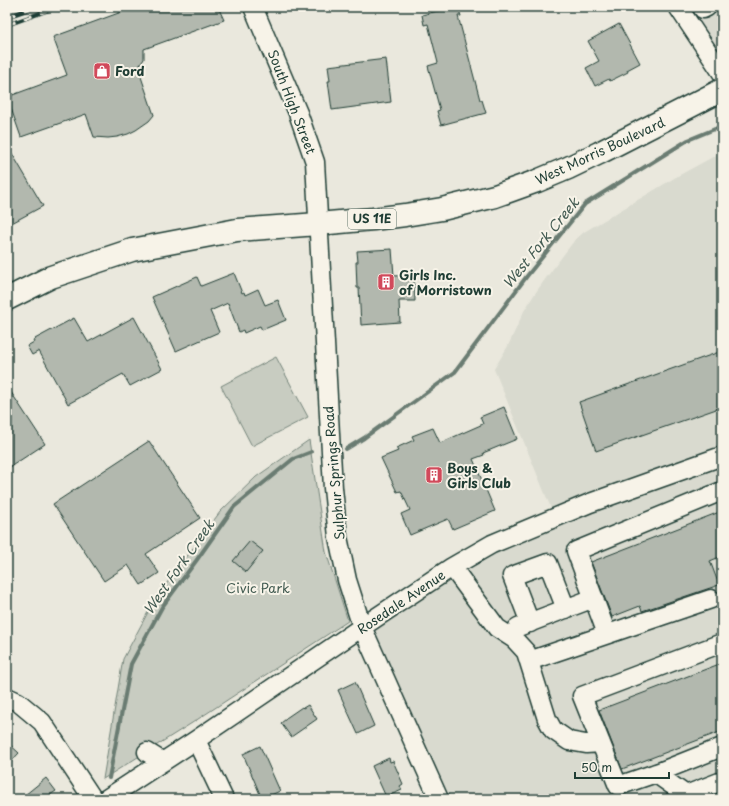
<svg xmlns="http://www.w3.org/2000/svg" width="729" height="806" font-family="'Playpen Sans',sans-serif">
<rect width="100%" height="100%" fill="#eae8dd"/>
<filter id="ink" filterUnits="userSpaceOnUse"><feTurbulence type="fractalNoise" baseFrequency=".025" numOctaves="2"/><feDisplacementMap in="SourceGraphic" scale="8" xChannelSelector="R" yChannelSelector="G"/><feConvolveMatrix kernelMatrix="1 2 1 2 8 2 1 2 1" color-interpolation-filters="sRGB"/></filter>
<g filter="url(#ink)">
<path fill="#d9dacf" d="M 686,7 L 722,7 L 722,59 Z
M 722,152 L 722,799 L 438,799 L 362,627 L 555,518 L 494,369 L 508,346 L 524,311 L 534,295 L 546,278 L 574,241 L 584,232 L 601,222 L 676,177 Z"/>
<path fill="#c8ccc1" stroke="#74847a" d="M 276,357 L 308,417 L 252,446 L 221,386 Z
M 309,440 L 326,552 L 348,621 L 192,723 L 103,779 L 123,659 L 155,599 L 220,512 L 256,477 Z"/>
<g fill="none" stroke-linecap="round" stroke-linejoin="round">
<path stroke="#6a7c72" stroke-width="4" d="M 346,449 L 364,438 L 455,372 L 527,276 L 585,204 L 688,140 L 722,126
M 109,778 L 131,664 L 162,607 L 196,561 L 234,507 L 293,459 L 311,452"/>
</g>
<path fill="#b2b8ae" stroke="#1f3d34" d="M 135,7 L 218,7 L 224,20 L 144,49 L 144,59 L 138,68 L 154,115 L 149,121 L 136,130 L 128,134 L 117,137 L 108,138 L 94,137 L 86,114 L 21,137 L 7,97 L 67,75 L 53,37 Z
M 453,7 L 458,7 L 461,16 L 458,16 L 480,100 L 482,100 L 486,113 L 441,125 L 437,111 L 440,110 L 428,66 L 438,63 L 428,24 L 424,25 L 422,15 Z
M 619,24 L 640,63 L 627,70 L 628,72 L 610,81 L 609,79 L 595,86 L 586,68 L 599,61 L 588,41 Z
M 386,59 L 391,102 L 332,110 L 328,81 L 330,81 L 328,66 Z
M 7,145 L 43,206 L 10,224 L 7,218 Z
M 392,249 L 394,276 L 414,275 L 415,301 L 399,301 L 400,322 L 361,325 L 359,288 L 357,288 L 356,262 L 358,262 L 357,251 Z
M 234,273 L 242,293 L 244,292 L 245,295 L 258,289 L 265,305 L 278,300 L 286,320 L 262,330 L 260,326 L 244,333 L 243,330 L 239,332 L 228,303 L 210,311 L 219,332 L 176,351 L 152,297 L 197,277 L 201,286 Z
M 134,317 L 162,369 L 130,386 L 123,374 L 68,404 L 39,351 L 32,355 L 27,346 L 34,342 L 33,340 L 74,318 L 88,342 Z
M 722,351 L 722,407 L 596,451 L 579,402 Z
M 7,386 L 45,444 L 7,469 Z
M 504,407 L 517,439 L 483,453 L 484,455 L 473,459 L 495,511 L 453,529 L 448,519 L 410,535 L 401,514 L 410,510 L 401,491 L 397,492 L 381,458 L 398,451 L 396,448 L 414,440 L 412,436 L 433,428 L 440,443 L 483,424 L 480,417 Z
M 149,441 L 200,518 L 146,554 L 159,573 L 141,585 L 128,565 L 104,581 L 53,504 Z
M 722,511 L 722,556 L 710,561 L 719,585 L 642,611 L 640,606 L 612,617 L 591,562 Z
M 250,541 L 263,551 L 246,572 L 233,561 Z
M 722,663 L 722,731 L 622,769 L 599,710 Z
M 355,682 L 374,726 L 358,734 L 338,690 Z
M 308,705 L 317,719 L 291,737 L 281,723 L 286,719 L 286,718 L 302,707 L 303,708 Z
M 7,742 L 19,753 L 7,766 Z
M 260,746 L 280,791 L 262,799 L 243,754 Z
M 389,758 L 390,762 L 393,761 L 403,784 L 400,786 L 402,790 L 386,797 L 372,766 Z
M 46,778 L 56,791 L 50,795 L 54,799 L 20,799 Z"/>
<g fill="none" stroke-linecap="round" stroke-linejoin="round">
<defs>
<path id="minor" d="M 253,7 L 298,113 L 315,162 L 333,488 L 338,537 L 347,580 L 362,627 L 439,799
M 678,7 L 722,73
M 703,9 L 707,7
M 452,567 L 497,628 L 514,639 L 526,652 L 547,719 L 553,730 L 569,741 L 586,744 L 601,743
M 530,623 L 512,576 L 548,563 L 566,609
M 518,627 L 594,598
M 607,634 L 576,551 L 722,491
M 722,643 L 582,696 L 618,786 L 659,772 L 722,747
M 529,661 L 711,599
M 7,697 L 18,702 L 42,722 L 93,799
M 196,740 L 224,799
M 147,752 L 163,762
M 655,773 L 686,795 L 722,781
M 106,799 L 196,740 L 362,627 L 452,567 L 492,544 L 590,503 L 722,456"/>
<path id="major" d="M 7,299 L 51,277 L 132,250 L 237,230 L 318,224 L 373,219 L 405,215 L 442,209 L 495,196 L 537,181 L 568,168 L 599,153 L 722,90"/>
</defs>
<use href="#minor" stroke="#1f3d34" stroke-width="21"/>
<use href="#major" stroke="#1f3d34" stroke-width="25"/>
<use href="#minor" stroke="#f7f3e8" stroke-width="18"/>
<use href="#major" stroke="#f7f3e8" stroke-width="22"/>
<defs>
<path id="rail" d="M 7,17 L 35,7
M 7,25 L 57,7"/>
</defs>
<use href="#rail" stroke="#1f3d34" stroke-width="4.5"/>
<use href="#rail" stroke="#f7f3e8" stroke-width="3" stroke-dasharray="9" stroke-linecap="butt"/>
</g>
</g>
<defs>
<symbol id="shop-square" viewBox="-11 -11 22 22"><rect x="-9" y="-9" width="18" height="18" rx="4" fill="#d1495b" stroke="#f7f3e8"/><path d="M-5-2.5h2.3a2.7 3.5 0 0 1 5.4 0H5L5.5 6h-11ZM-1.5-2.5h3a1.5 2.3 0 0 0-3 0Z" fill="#fff"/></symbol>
<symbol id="building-square" viewBox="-11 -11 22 22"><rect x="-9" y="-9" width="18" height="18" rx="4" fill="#d1495b" stroke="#f7f3e8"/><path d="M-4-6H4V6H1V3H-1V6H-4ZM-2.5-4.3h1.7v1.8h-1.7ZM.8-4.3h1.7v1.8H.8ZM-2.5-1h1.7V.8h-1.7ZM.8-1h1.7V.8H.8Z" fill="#fff"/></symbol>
</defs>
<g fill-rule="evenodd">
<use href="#shop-square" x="92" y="61" width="20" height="20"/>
<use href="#building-square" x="376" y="272" width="20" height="20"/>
<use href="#building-square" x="424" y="465" width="20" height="20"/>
</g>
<g text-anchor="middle" stroke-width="4" stroke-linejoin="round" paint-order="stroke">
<rect fill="#f7f3e8" stroke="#60746a" stroke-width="1" x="348" y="209" width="48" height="20" rx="3"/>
<g font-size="12" font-weight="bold" fill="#1f3d34">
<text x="372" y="223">US 11E</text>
</g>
<g font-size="13" font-weight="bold" fill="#1f3d34" stroke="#f7f3e8" text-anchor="start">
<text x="115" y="76">Ford</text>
<text x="399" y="280">Girls Inc.<tspan x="399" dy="15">of Morristown</tspan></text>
<text x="447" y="473">Boys &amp;<tspan x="447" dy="15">Girls Club</tspan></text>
</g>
<g font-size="13" fill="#1f3d34" stroke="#f7f3e8">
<text transform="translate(292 102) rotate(69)" y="5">South High Street</text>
<text transform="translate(600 151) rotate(-25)" y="5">West Morris Boulevard</text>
<text transform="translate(334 473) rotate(-95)" y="5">Sulphur Springs Road</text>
<text transform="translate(401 602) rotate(-34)" y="5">Rosedale Avenue</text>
</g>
<g font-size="13" fill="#415a50" stroke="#f7f3e8">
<text x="258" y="593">Civic Park</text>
</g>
<g font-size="14" font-style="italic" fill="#445c53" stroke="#f7f3e8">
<text transform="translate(541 243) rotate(-51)" y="5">West Fork Creek</text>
<text transform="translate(179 567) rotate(-55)" y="5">West Fork Creek</text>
</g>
</g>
<rect width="729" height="806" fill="none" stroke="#f7f3e8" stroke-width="24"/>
<rect x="12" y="12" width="705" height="782" fill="none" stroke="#1f3d34" stroke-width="1.5" filter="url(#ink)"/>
<path d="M575 772v6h94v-6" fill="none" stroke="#1f3d34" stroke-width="2"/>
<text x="581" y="772" font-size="12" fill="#1f3d34" stroke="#f7f3e8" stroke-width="3" paint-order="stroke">50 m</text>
</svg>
